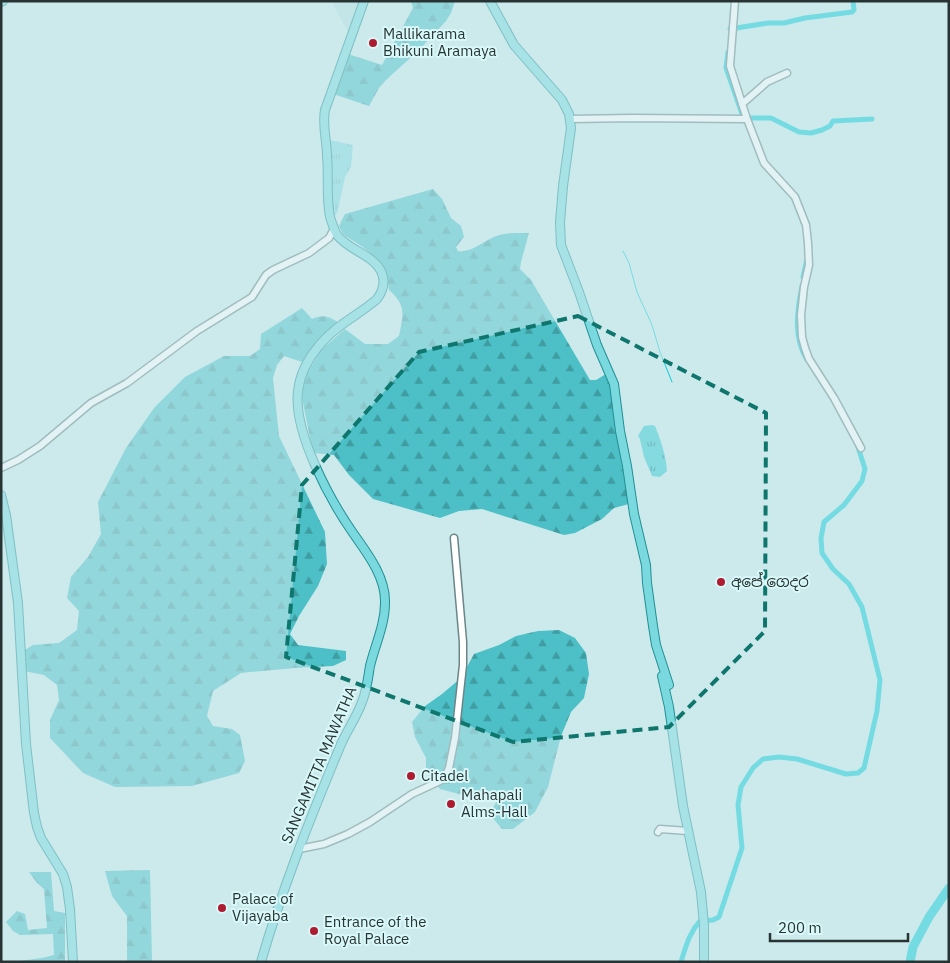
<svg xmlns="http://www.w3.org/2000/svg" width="950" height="963" font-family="'IBM Plex Sans','Noto Sans Sinhala',sans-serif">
<defs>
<pattern id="grass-tufts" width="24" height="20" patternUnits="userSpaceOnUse" patternTransform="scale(1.25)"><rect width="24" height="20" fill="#84dadf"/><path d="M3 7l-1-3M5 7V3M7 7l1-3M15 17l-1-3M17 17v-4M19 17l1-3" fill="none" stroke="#72bcc0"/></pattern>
<pattern id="forest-firs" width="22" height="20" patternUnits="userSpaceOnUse" patternTransform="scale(1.25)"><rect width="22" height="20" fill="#4cc0c6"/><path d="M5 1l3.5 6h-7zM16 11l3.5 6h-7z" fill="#3f9da2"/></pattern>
</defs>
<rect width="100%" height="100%" fill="#cceaec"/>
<path fill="#b8e0e2" d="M 332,1 L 361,1 L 348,32 L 335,8 Z"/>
<path fill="url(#grass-tufts)" d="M 329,140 L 353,145 L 351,167 L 345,177 L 338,210 L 336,215 L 331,214 Z
M 652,425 L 655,426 C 661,441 666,455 667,471 L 660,477 L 652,476 L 644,457 L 640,439 L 638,436 L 644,426 Z"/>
<path fill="url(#forest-firs)" d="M 411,1 L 455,1 L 451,13 L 446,21 L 419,50 L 386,80 L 379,88 L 369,106 L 333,94 L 348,53 L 351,55 L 382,65 L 413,8 Z
M 433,189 L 442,199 L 451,218 L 461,226 L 464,237 L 456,247 L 458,251 C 471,253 482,242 494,237 C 505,232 517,233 529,233 L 521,262 L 520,269 L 531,280 L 590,380 L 596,380 L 606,374 L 611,384 L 616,431 L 629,504 L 614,508 L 602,519 L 575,533 L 564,535 L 482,509 L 459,511 L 440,518 L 373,499 L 349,475 L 334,455 L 313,453 L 302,398 L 302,388 L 309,370 L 321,350 L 345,329 L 365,344 L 388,344 L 399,336 C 403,315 407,306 389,290 C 387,265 375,255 355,242 C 346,236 343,236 339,226 L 345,214 Z
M 302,308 L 312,319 C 323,314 328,316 338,322 L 317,341 L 302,362 L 284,356 L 277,365 L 273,378 L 279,436 L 325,532 L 327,564 L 318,586 L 299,616 L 290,634 L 298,645 L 346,651 L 346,660 L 333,666 L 295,668 L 241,673 L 213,691 L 207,716 L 213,726 L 232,729 L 240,735 L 245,761 L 239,773 L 192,786 L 115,787 L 83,773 L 50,738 L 50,720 L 59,700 L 57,685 L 44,675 L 24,671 L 25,650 L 33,645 L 59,643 L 77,630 L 79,611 L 67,598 L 71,577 L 88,557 L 101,534 L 98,502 L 126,448 L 154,408 L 185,377 L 224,356 L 250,356 L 260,349 L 261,334 Z
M 559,630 L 575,638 L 586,653 L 589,674 L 584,698 L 571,712 L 561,736 L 548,787 L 535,812 L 513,829 L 502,829 L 492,817 L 492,809 L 499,798 L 486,792 L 463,795 L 440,789 L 426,772 L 426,758 L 415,737 L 412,722 L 425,706 L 442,694 L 461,678 L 474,654 L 499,645 L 516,636 L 538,631 Z
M 150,870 L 152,962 L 127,962 L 127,916 L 112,896 L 105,871 Z
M 29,872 L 51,872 L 54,911 L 65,913 L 65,962 L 12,962 L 42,958 L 54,955 L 53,934 L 20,935 L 13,931 L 6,922 L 17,911 L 25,914 L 28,930 L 47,928 L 44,889 L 37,883 Z"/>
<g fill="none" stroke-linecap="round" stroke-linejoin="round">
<path stroke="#0dcbd4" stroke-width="1" d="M 623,251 L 629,263 L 637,292 L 652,325 L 660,352 L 672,382"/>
<path stroke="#0dcbd4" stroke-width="5" d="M 730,29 L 768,23 L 784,23 L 805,18 L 852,12 L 854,10 L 853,1
M 728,52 L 726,68 L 742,114
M 745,121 L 750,118 L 771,118 L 799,132 L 811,133 L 822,130 L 830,126 L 833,121 L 872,119
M 803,277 L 807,259
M 802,286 C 797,311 793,337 807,360
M 681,962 C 686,946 689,933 700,921 L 713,920 L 719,917 L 742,848 L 738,805 L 741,787 L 753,768 L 763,759 L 779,757 L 797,759 L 846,774 L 858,773 L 864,768 L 877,711 L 880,680 L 862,607 L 849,584 L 833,569 L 822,553 L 821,538 L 824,522 L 844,505 L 862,481 L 865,469 L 858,447"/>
<path stroke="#0dcbd4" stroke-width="9" d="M 910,962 L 913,947 L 929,917 L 949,888"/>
<defs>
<path id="minor" d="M 735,1 L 730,66 L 747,119
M 742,104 L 767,82 L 787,73
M 570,119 L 633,118 L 747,119 L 764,163 L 795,197 L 806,225 L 808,243 L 809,265 L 804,287 L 801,315 L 802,337 L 805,348 L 809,359 L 834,398 L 861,448
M 1,468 L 18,460 L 40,446 L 91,403 L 127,383 L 197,331 L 252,297 L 266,275 L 273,270 L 309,253 L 329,238 L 334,229
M 658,832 L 660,829 L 688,831
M 299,849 L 324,844 L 348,834 L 370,822 L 412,794 L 440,781 L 446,775 L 449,768 L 455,738 L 463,665 L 463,642 L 454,538"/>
<path id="major" d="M 490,1 L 514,45 L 562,100 L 569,114 L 571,128 L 563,186 L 560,222 L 561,245 L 579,292 L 597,345 L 614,384 L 620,431 L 627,466 L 634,514 L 646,565 L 647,583 L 653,626 L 656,645 L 669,685 L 662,676 L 669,707 L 683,806 L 701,892 L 704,925 L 704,962
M 1,2 L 3,1
M 1,495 L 6,515 L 18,603 L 26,744 L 34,813 L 37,827 L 41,838 L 63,874 L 67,887 L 70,909 L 73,962
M 261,962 C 282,889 310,819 339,749 C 345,733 356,719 362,702 C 367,690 368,678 370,666 C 375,645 385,625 385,603 C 386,577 367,553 353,533 C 330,500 293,432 298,391 C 300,374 307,360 318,347 C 333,327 357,316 376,300 C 383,292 386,281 381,271 C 372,254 348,250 337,235 C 334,230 332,223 330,217 C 326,197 329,176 327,156 C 327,141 322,125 325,110 L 364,1"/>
</defs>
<use href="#minor" stroke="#6b8688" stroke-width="9"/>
<use href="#major" stroke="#228f94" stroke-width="10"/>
<use href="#minor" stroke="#fff" stroke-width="6"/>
<use href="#major" stroke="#79d9de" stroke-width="8"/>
</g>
<path d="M0 0H950V963H0ZM 578,316 L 766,413 L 765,631 L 669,727 L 513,742 L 286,657 L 302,485 L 419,352 Z" fill="#cceaec" fill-opacity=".55" fill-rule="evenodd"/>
<path fill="none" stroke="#0f766e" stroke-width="4" stroke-dasharray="10 6" stroke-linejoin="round" d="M 578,316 L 766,413 L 765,631 L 669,727 L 513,742 L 286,657 L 302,485 L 419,352 Z"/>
<g fill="#ae1a30" stroke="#d9f8f9" stroke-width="2">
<circle cx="373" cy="43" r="5"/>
<circle cx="721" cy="582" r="5"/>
<circle cx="411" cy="776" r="5"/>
<circle cx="451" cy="804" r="5"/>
<circle cx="222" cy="908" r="5"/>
<circle cx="314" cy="931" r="5"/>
</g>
<g text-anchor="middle" stroke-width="4" stroke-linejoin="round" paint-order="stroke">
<g font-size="15" fill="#283434" stroke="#d9f8f9" text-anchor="start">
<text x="383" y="39">Mallikarama<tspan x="383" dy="17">Bhikuni Aramaya</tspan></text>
<text x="731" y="587">අපේ ගෙදර</text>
<text x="421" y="781">Citadel</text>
<text x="461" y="800">Mahapali<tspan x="461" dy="17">Alms-Hall</tspan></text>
<text x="232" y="904">Palace of<tspan x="232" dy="17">Vijayaba</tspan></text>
<text x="324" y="927">Entrance of the<tspan x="324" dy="17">Royal Palace</tspan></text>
</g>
<g font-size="15" fill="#283434" stroke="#d9f8f9">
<text transform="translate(319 765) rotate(-67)" y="5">SANGAMITTA MAWATHA</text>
</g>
</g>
<rect width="950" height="963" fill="none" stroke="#283434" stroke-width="5"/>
<path d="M770 933v8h138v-8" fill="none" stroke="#283434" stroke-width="2.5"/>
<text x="778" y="933" font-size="15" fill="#283434" stroke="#d9f8f9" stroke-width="4" paint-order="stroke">200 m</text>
</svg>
